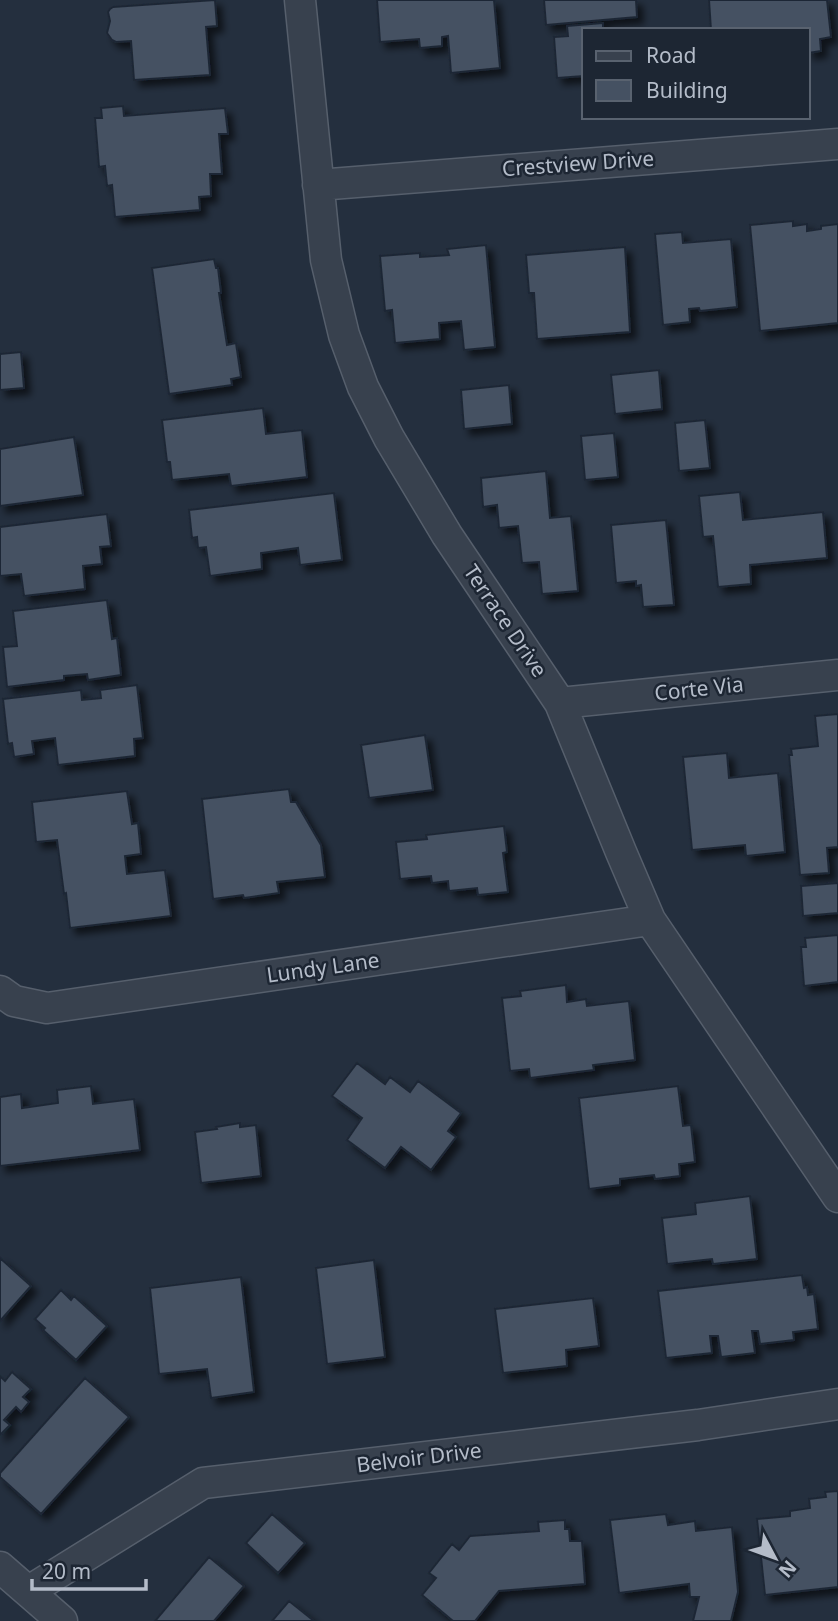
<svg xmlns="http://www.w3.org/2000/svg" width="838" height="1621" font-family="'Noto Sans',sans-serif">
<defs>
<filter id="shadow"><feDropShadow dx="6" dy="6" stdDeviation="3.5" flood-color="#0009"/></filter>
</defs>
<rect width="100%" height="100%" fill="#242f3e"/>
<path fill="#455162" stroke="#1f2835" stroke-width="2" filter="url(#shadow)" d="M 215,0 L 217,26 L 206,27 L 210,75 L 134,80 L 131,41 L 116,42 L 112,40 L 107,33 L 110,21 L 108,12 L 110,9 L 113,7 Z
M 377,0 L 494,0 L 500,68 L 451,73 L 448,36 L 442,37 L 442,46 L 420,48 L 419,39 L 380,42 Z
M 544,0 L 636,0 L 637,17 L 546,25 Z
M 709,0 L 827,0 L 831,37 L 820,39 L 821,51 L 808,53 L 808,30 L 711,30 Z
M 603,23 L 603,30 L 584,30 L 584,76 L 557,78 L 554,37 L 568,36 L 567,26 Z
M 123,106 L 124,116 L 225,108 L 228,134 L 219,134 L 222,174 L 210,174 L 211,196 L 199,197 L 200,210 L 115,217 L 112,185 L 107,186 L 105,166 L 99,167 L 95,118 L 102,118 L 101,108 Z
M 793,221 L 793,226 L 807,224 L 807,231 L 821,229 L 821,226 L 838,224 L 838,323 L 760,331 L 750,225 Z
M 682,232 L 683,243 L 731,239 L 737,307 L 700,311 L 699,308 L 689,309 L 690,322 L 663,325 L 655,234 Z
M 486,245 L 495,347 L 464,350 L 461,321 L 439,323 L 440,339 L 395,343 L 392,310 L 385,311 L 380,256 L 420,253 L 420,257 L 449,255 L 447,249 Z
M 625,247 L 630,332 L 537,339 L 534,293 L 529,293 L 526,255 Z
M 214,259 L 216,268 L 218,268 L 221,293 L 219,293 L 227,345 L 236,343 L 241,377 L 231,379 L 232,385 L 169,394 L 152,268 Z
M 21,352 L 24,388 L 0,390 L 0,354 Z
M 659,370 L 662,409 L 615,414 L 611,375 Z
M 509,385 L 512,424 L 464,429 L 461,390 Z
M 263,408 L 266,434 L 302,430 L 307,477 L 231,486 L 229,474 L 172,480 L 170,462 L 167,462 L 162,420 Z
M 705,420 L 710,468 L 679,471 L 675,423 Z
M 614,433 L 618,477 L 585,480 L 581,436 Z
M 74,437 L 83,495 L 0,506 L 0,449 Z
M 546,471 L 550,518 L 571,516 L 578,591 L 542,594 L 539,562 L 522,563 L 518,526 L 499,528 L 497,505 L 483,507 L 481,478 Z
M 740,492 L 743,520 L 823,512 L 827,558 L 750,565 L 751,584 L 718,587 L 713,536 L 703,537 L 699,496 Z
M 334,493 L 342,560 L 300,565 L 298,548 L 261,553 L 262,569 L 210,576 L 206,547 L 198,548 L 197,537 L 192,538 L 189,510 Z
M 107,514 L 111,546 L 100,547 L 102,564 L 83,566 L 85,589 L 24,596 L 21,574 L 0,576 L 0,527 Z
M 666,520 L 674,605 L 643,607 L 641,585 L 636,586 L 636,581 L 616,583 L 611,525 Z
M 107,600 L 112,639 L 117,638 L 121,675 L 88,680 L 87,674 L 64,676 L 64,680 L 7,687 L 3,647 L 17,646 L 13,611 Z
M 137,685 L 143,738 L 134,739 L 135,756 L 58,765 L 55,738 L 32,741 L 34,754 L 14,757 L 12,743 L 8,744 L 3,699 L 81,690 L 82,700 L 101,698 L 100,690 Z
M 838,714 L 838,847 L 827,848 L 829,873 L 800,875 L 789,755 L 792,755 L 791,749 L 818,746 L 815,716 Z
M 425,735 L 433,790 L 369,798 L 361,745 Z
M 727,753 L 729,778 L 778,773 L 785,852 L 746,856 L 745,845 L 692,850 L 683,757 Z
M 289,789 L 291,802 L 296,802 L 321,845 L 325,877 L 277,882 L 279,893 L 244,898 L 243,895 L 213,899 L 202,799 Z
M 127,791 L 132,824 L 138,823 L 141,854 L 125,856 L 127,874 L 165,870 L 171,916 L 70,928 L 66,893 L 64,894 L 57,840 L 36,842 L 32,802 Z
M 504,826 L 507,852 L 503,853 L 508,892 L 478,895 L 477,888 L 449,891 L 448,881 L 432,883 L 431,876 L 400,879 L 396,842 L 427,839 L 426,835 Z
M 838,883 L 838,913 L 803,916 L 801,886 Z
M 838,935 L 838,982 L 804,986 L 801,947 L 806,947 L 805,938 Z
M 566,985 L 567,1002 L 586,999 L 587,1006 L 629,1001 L 635,1060 L 593,1065 L 594,1070 L 530,1078 L 529,1069 L 510,1071 L 502,998 L 521,996 L 520,991 Z
M 357,1063 L 385,1084 L 390,1077 L 410,1092 L 418,1081 L 461,1113 L 448,1131 L 456,1137 L 431,1170 L 401,1147 L 385,1168 L 347,1140 L 362,1118 L 332,1096 Z
M 91,1086 L 93,1104 L 134,1099 L 140,1150 L 0,1166 L 0,1097 L 21,1094 L 22,1108 L 58,1103 L 57,1090 Z
M 678,1086 L 683,1126 L 691,1125 L 695,1162 L 679,1164 L 680,1176 L 655,1179 L 654,1175 L 620,1179 L 620,1185 L 589,1189 L 579,1098 Z
M 240,1123 L 240,1127 L 256,1125 L 261,1176 L 201,1183 L 195,1132 L 217,1129 L 216,1127 Z
M 750,1196 L 757,1259 L 713,1264 L 712,1259 L 667,1264 L 662,1218 L 696,1214 L 695,1203 Z
M 0,1258 L 31,1286 L 0,1321 Z
M 374,1260 L 385,1357 L 327,1364 L 316,1268 Z
M 802,1275 L 804,1288 L 807,1287 L 808,1295 L 814,1294 L 818,1329 L 793,1332 L 794,1340 L 760,1344 L 758,1331 L 752,1331 L 755,1353 L 721,1357 L 718,1336 L 710,1336 L 712,1353 L 666,1358 L 658,1291 Z
M 241,1277 L 254,1392 L 211,1398 L 207,1369 L 159,1374 L 150,1288 Z
M 61,1290 L 71,1300 L 74,1296 L 107,1326 L 76,1360 L 43,1330 L 45,1328 L 35,1319 Z
M 593,1298 L 599,1346 L 566,1350 L 567,1366 L 503,1373 L 495,1309 Z
M 12,1372 L 31,1389 L 23,1397 L 29,1402 L 21,1412 L 16,1407 L 4,1420 L 10,1425 L 0,1435 L 0,1376 L 5,1381 Z
M 85,1378 L 129,1417 L 41,1514 L 0,1477 L 0,1473 Z
M 838,1491 L 838,1587 L 765,1595 L 757,1519 L 790,1516 L 790,1511 L 810,1508 L 809,1499 L 826,1497 L 825,1492 Z
M 272,1514 L 305,1543 L 278,1573 L 246,1543 Z
M 666,1514 L 668,1525 L 695,1521 L 696,1531 L 732,1527 L 738,1592 L 731,1621 L 693,1621 L 699,1597 L 690,1597 L 689,1584 L 619,1593 L 610,1520 Z
M 565,1520 L 565,1529 L 569,1529 L 570,1541 L 582,1541 L 585,1584 L 499,1591 L 475,1621 L 453,1621 L 422,1595 L 436,1578 L 429,1573 L 452,1544 L 459,1550 L 470,1536 L 539,1531 L 538,1522 Z
M 209,1557 L 244,1586 L 214,1621 L 155,1621 Z
M 289,1601 L 314,1621 L 272,1621 Z"/>
<g fill="none" stroke-linecap="round" stroke-linejoin="round">
<defs>
<path id="minor" d="M 300,0 L 326,260 L 344,335 L 363,387 L 389,438 L 447,535 L 560,703 L 621,852 L 650,920 L 838,1197
M 318,185 L 838,144
M 560,703 L 838,675
M 0,991 L 14,1001 L 47,1008 L 650,920
M 0,1567 L 62,1621
M 29,1591 L 203,1483 L 698,1425 L 838,1404"/>
</defs>
<use href="#minor" stroke="#565f6c" stroke-width="33"/>
<use href="#minor" stroke="#38414e" stroke-width="30"/>
</g>
<g text-anchor="middle" stroke-width="5" stroke-linejoin="round" paint-order="stroke">
<g font-size="21" fill="#b4bcc9" stroke="#1d2633">
<text transform="translate(578 164) rotate(-4)" y="7">Crestview Drive</text>
<text transform="translate(505 621) rotate(56)" y="7">Terrace Drive</text>
<text transform="translate(699 689) rotate(-6)" y="7">Corte Via</text>
<text transform="translate(323 968) rotate(-8)" y="7">Lundy Lane</text>
<text transform="translate(419 1458) rotate(-7)" y="7">Belvoir Drive</text>
</g>
</g>
<rect x="582" y="28" width="228" height="91" fill="#1d2633" stroke="#59626f" stroke-width="2"/>
<rect x="596" y="51" width="35" height="10" fill="#38414e" stroke="#59626f" stroke-width="2"/>
<text x="646" y="63" font-size="21" fill="#b4bcc9">Road</text>
<rect x="596" y="80" width="35" height="21" fill="#455162" stroke="#59626f" stroke-width="2"/>
<text x="646" y="98" font-size="21" fill="#b4bcc9">Building</text>
<g transform="translate(775 1558) rotate(131)" stroke="#1d2633" stroke-width="5" paint-order="stroke">
<path d="M0-5L12 26L0 18L-12 26Z" fill="#b4bcc9"/>
<text y="-10" font-size="19" font-weight="bold" text-anchor="middle" fill="#b4bcc9">N</text>
</g>
<path d="M32 1579v10h114v-10" fill="none" stroke="#b4bcc9" stroke-width="3.5"/>
<text x="42" y="1579" font-size="21" fill="#b4bcc9" stroke="#1d2633" stroke-width="5" paint-order="stroke">20 m</text>
</svg>
